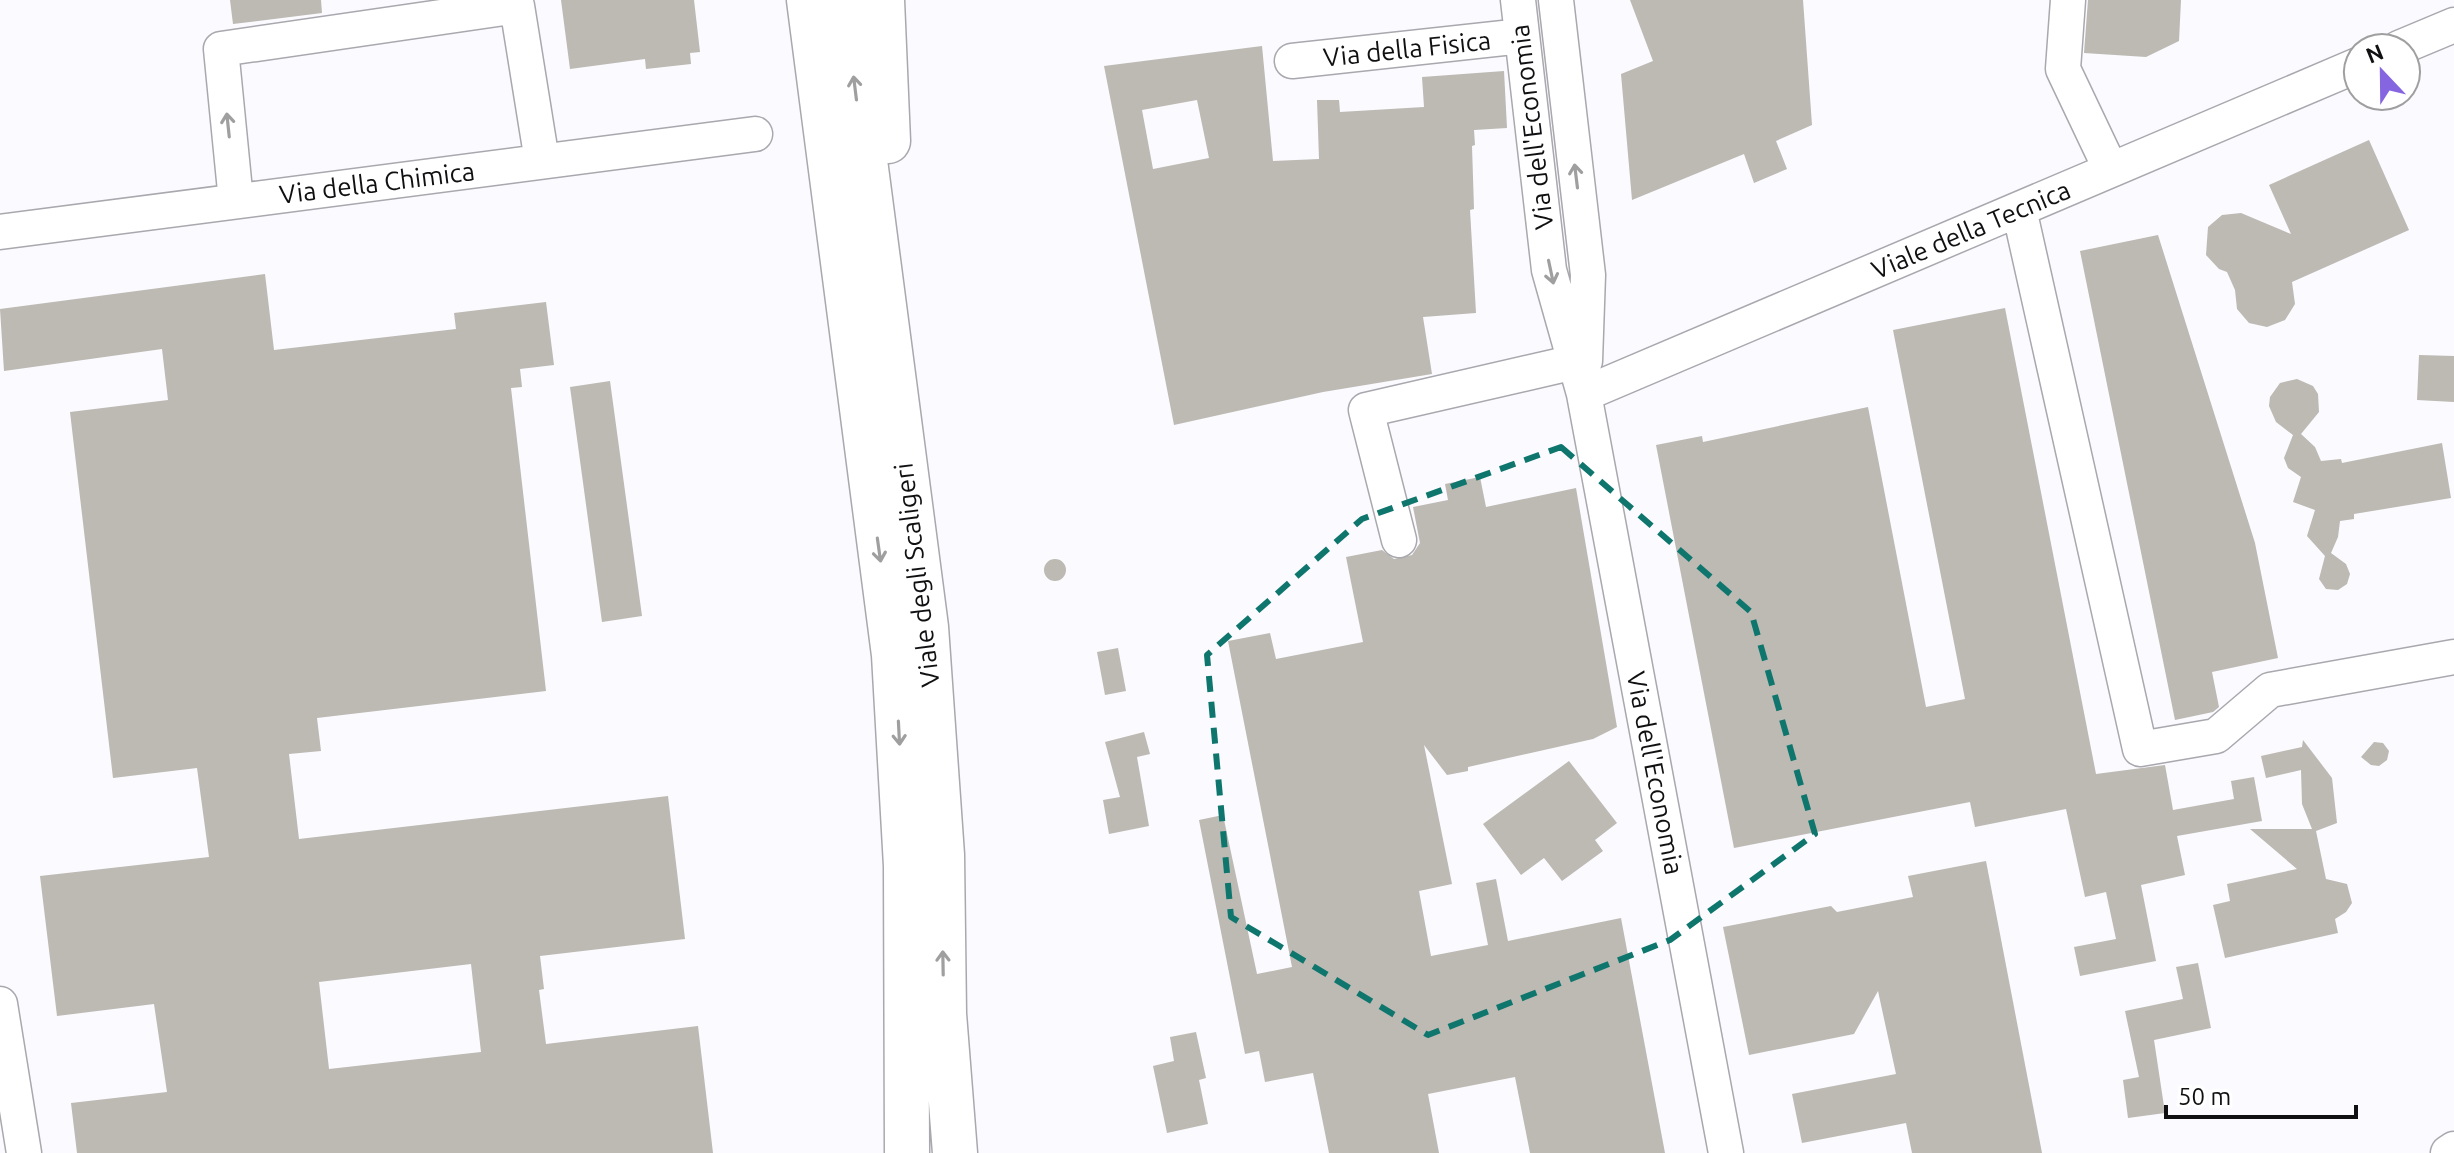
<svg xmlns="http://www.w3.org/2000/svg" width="2454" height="1153" font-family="Ubuntu,sans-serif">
<rect width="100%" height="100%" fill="#fafaff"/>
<path fill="#bdb9b3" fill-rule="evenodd" d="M 230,0 L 321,0 L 322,13 L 233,24 Z
M 561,0 L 694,0 L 700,52 L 690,53 L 691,64 L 646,69 L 645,59 L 570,69 Z
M 1630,0 L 1803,0 L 1812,125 L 1776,141 L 1787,169 L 1754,183 L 1744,154 L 1632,200 L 1621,74 L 1653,61 Z
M 2088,0 L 2181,0 L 2179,41 L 2146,57 L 2084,53 Z
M 1262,46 L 1273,161 L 1319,159 L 1317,100 L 1339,100 L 1340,112 L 1424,107 L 1422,77 L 1504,71 L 1507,128 L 1474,130 L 1475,145 L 1472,146 L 1474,209 L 1470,210 L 1476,313 L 1423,317 L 1432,374 L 1323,392 L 1174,425 L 1104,66 ZM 1197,100 L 1209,158 L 1153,169 L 1142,110 Z
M 2369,140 L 2409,230 L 2292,282 L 2295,304 L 2285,320 L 2267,327 L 2249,323 L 2237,309 L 2235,290 L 2227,272 L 2219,269 L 2206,255 L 2208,227 L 2222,215 L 2241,213 L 2291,234 L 2269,185 Z
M 2158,235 L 2255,543 L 2278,658 L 2212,672 L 2219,707 L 2213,712 L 2175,720 L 2080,251 Z
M 265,274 L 274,350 L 456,329 L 454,313 L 546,302 L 554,365 L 520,369 L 522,387 L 511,388 L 546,691 L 317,718 L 321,751 L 289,754 L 299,839 L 668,796 L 685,939 L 540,956 L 544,989 L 539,990 L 546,1044 L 698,1026 L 713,1153 L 77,1153 L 71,1103 L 167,1092 L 154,1004 L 57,1016 L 40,876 L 209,857 L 197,768 L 113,778 L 70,412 L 168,400 L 162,349 L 4,371 L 0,309 ZM 471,964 L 481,1052 L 329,1069 L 319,982 Z
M 2005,308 L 2096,774 L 2165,765 L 2173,810 L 2234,799 L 2231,781 L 2254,777 L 2262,821 L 2177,836 L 2185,875 L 2141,885 L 2156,961 L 2080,976 L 2074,947 L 2116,939 L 2106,892 L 2085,897 L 2066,809 L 1975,827 L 1970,802 L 1734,848 L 1656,445 L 1702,436 L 1703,442 L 1868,407 L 1926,707 L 1965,699 L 1893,330 Z
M 2419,355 L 2454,356 L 2454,402 L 2417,400 Z
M 2297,379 L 2313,386 L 2318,394 L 2319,412 L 2301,434 L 2315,447 L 2321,461 L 2341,459 L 2342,463 L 2442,443 L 2451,498 L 2354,514 L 2354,519 L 2340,521 L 2338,537 L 2331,553 L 2346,564 L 2350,574 L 2347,584 L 2338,590 L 2326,589 L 2319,579 L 2325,556 L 2307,536 L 2315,510 L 2293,502 L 2301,477 L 2288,468 L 2284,458 L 2293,435 L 2276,422 L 2269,406 L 2270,397 L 2280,383 Z
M 610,381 L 642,616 L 602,622 L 570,387 Z
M 1480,477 L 1486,507 L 1576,488 L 1617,727 L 1593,739 L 1468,767 L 1468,771 L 1447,775 L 1424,745 L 1452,884 L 1419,891 L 1431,956 L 1488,945 L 1476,883 L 1496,879 L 1508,941 L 1621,918 L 1665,1153 L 1530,1153 L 1515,1077 L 1428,1094 L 1439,1153 L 1329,1153 L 1313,1073 L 1265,1082 L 1259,1051 L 1245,1054 L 1199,820 L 1223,815 L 1257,974 L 1292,967 L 1228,641 L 1270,633 L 1276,659 L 1363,642 L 1346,557 L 1382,550 L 1394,559 L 1412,555 L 1420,543 L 1413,507 L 1448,500 L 1445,484 Z
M1044 570a11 11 0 1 1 22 0a11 11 0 1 1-22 0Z
M 1118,648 L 1126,691 L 1105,695 L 1097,652 Z
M 1144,732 L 1150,754 L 1137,757 L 1149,826 L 1109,834 L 1103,800 L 1120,797 L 1105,742 Z
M 2303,740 L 2332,778 L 2337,823 L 2316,831 L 2326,879 L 2347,884 L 2352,903 L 2346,912 L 2335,919 L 2338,933 L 2225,958 L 2213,905 L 2230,901 L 2227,884 L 2297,869 L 2250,829 L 2312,829 L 2302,804 L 2301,770 L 2266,778 L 2261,756 L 2302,747 Z
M 2374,742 L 2383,743 L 2389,751 L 2387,760 L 2379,766 L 2371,765 L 2361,757 Z
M 1569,761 L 1617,823 L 1595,840 L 1603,851 L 1562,881 L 1544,858 L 1521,875 L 1483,824 Z
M 1986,861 L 2042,1153 L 1912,1153 L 1906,1123 L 1802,1143 L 1792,1094 L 1896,1074 L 1878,991 L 1854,1034 L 1749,1055 L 1723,927 L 1831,906 L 1837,912 L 1913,897 L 1908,876 Z
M 2198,963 L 2211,1028 L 2154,1040 L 2165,1113 L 2128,1118 L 2123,1080 L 2139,1077 L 2125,1011 L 2183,999 L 2176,967 Z
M 1196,1032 L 1206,1078 L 1199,1080 L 1208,1124 L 1167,1133 L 1153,1066 L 1174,1061 L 1170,1037 Z"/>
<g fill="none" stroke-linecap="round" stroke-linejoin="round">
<defs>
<path id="minor" d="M 1518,0 L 1549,270 L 1584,394 L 1726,1153
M 1556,0 L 1588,275 L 1585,361
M 2068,0 L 2063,69 L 2111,170
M 2399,48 L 2454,25
M 1292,61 L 1522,36
M 236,201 L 221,49 L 517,6 L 542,161
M 2019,209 L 2140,749 L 2216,736 L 2270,690 L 2454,657
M 0,232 L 755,134
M 1584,394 L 2358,65
M 1399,540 L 1366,410 L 1575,362
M 0,1004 L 24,1153
M 2448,1153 L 2454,1149"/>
<path id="highway" d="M 809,0 L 894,655 L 906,866 L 907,1153
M 844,0 L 926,627 L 942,855 L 944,1014 L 955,1153
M 882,0 L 888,141"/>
</defs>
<use href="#minor" stroke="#a8a8ae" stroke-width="37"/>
<use href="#highway" stroke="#a8a8ae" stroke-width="47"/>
<use href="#minor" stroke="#fff" stroke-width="34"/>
<use href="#highway" stroke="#fff" stroke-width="44"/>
</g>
<defs><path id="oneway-shaft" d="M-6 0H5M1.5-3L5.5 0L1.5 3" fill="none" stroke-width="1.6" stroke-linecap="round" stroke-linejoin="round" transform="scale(2)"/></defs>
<g stroke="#9f9fa0">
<use href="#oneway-shaft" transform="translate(855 88) rotate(-97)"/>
<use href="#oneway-shaft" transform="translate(228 125) rotate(-96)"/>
<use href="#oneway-shaft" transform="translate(1576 176) rotate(-97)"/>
<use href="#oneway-shaft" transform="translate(1551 272) rotate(78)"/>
<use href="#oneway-shaft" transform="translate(879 550) rotate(82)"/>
<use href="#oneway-shaft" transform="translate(899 733) rotate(87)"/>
<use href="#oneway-shaft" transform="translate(943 963) rotate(-91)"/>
</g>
<path fill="none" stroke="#0f766e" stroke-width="6" stroke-dasharray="16 10" stroke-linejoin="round" d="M 1561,447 L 1751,612 L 1815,834 L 1670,940 L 1428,1035 L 1231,917 L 1207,655 L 1362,519 Z"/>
<g text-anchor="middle" stroke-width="6" stroke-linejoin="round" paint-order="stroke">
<g font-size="26" fill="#101012" stroke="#fff">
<text transform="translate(1407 49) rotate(-6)" y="9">Via della Fisica</text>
<text transform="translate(1532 127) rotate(-97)" y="9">Via dell'Economia</text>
<text transform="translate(377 183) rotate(-7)" y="9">Via della Chimica</text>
<text transform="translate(1971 230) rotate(-23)" y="9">Viale della Tecnica</text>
<text transform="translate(917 575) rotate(-97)" y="9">Viale degli Scaligeri</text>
<text transform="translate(1655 773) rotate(79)" y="9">Via dell'Economia</text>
</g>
</g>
<g transform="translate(2382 72) rotate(338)"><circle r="38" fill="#ffffff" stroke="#9f9fa0" stroke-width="2"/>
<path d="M0-6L14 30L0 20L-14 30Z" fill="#8665e0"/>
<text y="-12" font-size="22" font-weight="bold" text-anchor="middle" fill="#101012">N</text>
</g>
<path d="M2166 1105v12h190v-12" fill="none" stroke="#101012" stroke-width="4"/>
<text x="2178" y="1105" font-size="24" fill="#101012" stroke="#ffffff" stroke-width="6" paint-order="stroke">50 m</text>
</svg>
